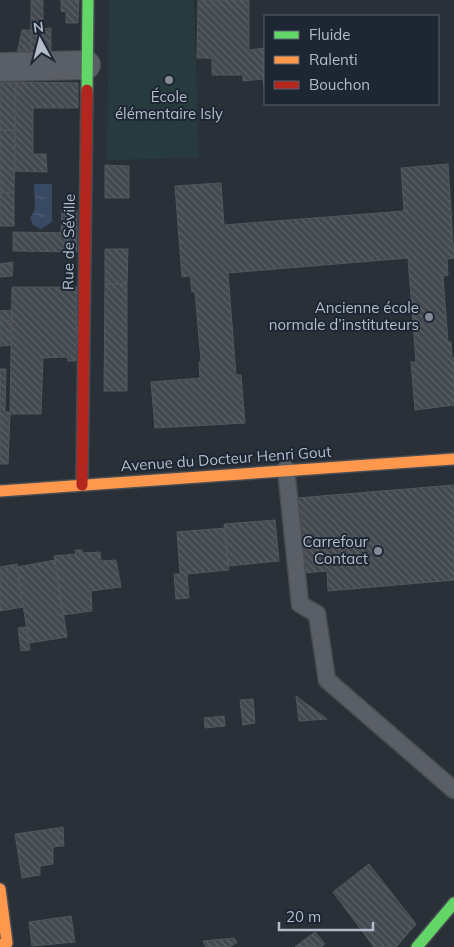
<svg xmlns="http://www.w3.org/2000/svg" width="454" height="947" font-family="Mulish,sans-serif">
<defs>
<pattern id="water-ripples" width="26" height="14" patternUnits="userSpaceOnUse" patternTransform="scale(1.25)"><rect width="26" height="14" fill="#384963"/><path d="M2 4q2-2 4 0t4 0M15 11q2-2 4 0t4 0" fill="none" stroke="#526178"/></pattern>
<pattern id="building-back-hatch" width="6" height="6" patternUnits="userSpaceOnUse" patternTransform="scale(1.25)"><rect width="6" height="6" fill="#444950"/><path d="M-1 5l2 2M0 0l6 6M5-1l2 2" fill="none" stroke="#5d6168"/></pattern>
</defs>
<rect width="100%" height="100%" fill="#2a3038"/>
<path fill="#273a3e" d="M 109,0 L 194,0 L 199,158 L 107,160 Z"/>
<path fill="url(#water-ripples)" d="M 34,184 L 52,184 L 52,222 L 41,229 L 33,225 L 30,218 L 35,209 Z"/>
<path fill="url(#building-back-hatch)" stroke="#52575f" d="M 31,0 L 43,0 L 43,29 L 51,28 L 51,54 L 31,54 Z
M 61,0 L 79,0 L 78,23 L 66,23 L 66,12 L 61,11 Z
M 198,0 L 249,0 L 249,50 L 265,48 L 265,91 L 263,79 L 243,81 L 243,75 L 212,75 L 212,58 L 197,58 Z
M 22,30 L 32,30 L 31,54 L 17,54 Z
M 16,82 L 15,130 L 0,130 L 0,83 Z
M 16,82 L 78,83 L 78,108 L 33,108 L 33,154 L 46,154 L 47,172 L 15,171 Z
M 0,130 L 15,130 L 14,192 L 0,193 Z
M 448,164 L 454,258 L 447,259 L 448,275 L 443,276 L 448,342 L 451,342 L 452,358 L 454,358 L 454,405 L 415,410 L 411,362 L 416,362 L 408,258 L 228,273 L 236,375 L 241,375 L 245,423 L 155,428 L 151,382 L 200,378 L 199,362 L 201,361 L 195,292 L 192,292 L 190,276 L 182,277 L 175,186 L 221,183 L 224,225 L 404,211 L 401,168 Z
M 105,165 L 129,166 L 129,198 L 105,198 Z
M 14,192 L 14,226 L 0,226 L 0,193 Z
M 62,210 L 77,210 L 77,233 L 61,232 Z
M 13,232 L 77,233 L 77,252 L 13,251 Z
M 105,249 L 128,249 L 127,284 L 105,284 Z
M 13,262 L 12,276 L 0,277 L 0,264 Z
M 105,284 L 127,284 L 127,391 L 104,391 Z
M 12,287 L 77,287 L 76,361 L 68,361 L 67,357 L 43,358 L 41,414 L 10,414 Z
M 12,310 L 12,320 L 0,322 L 0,311 Z
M 12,320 L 11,345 L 0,346 L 0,322 Z
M 0,369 L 6,369 L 5,412 L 9,412 L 10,414 L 8,464 L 0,464 Z
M 454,485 L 454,580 L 328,591 L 327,571 L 303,573 L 297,498 Z
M 275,520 L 279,561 L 228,566 L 224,524 Z
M 225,528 L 229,570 L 187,574 L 189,598 L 176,599 L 174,574 L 180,574 L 177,532 Z
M 75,550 L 82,550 L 82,553 L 100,552 L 101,561 L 116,560 L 121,587 L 91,591 L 92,611 L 63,615 L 54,556 L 76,554 Z
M 55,560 L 67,637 L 29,643 L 17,567 Z
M 17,564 L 23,607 L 0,611 L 0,567 Z
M 26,627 L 30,650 L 21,651 L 18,628 Z
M 296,696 L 327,719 L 299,721 Z
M 253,699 L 255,723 L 243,725 L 240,700 Z
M 224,716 L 225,726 L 205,728 L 204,718 Z
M 63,827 L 64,846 L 60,846 L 58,828 Z
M 58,828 L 60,846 L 53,847 L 53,864 L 40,866 L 40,875 L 22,878 L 15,834 Z
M 369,864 L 416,924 L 396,947 L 374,947 L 333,892 Z
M 71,916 L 75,942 L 32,946 L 29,922 Z
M 315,932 L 325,944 L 321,947 L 314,947 L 304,940 Z
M 234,938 L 237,942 L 230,947 L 206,947 L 203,941 Z
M 304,940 L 314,947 L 295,947 Z"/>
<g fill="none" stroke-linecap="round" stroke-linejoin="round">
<defs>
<path id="lane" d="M 286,469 L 300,604 L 317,614 L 327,680 L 454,790"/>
<path id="street" d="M 0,67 L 86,65"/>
<path id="fast" d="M 87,90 L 88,0
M 417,947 L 454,903"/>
<path id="slow" d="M 0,491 L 454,459
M 0,889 L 7,943 L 0,945"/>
<path id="jam" d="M 82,485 L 87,90"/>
</defs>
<use href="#lane" stroke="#484c53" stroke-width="19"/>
<use href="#street" stroke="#484c53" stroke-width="30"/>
<use href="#fast" stroke="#484c53" stroke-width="14"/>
<use href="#slow" stroke="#484c53" stroke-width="14"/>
<use href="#jam" stroke="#484c53" stroke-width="14"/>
<use href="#lane" stroke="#5a5e66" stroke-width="16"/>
<use href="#street" stroke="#5a5e66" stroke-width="28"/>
<use href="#fast" stroke="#63d668" stroke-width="11"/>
<use href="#slow" stroke="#ff974d" stroke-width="11"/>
<use href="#jam" stroke="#b3261e" stroke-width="11"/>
</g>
<g fill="#848b96" stroke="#1d2633" stroke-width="2">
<circle cx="169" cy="80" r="5"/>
<circle cx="429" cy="317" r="5"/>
<circle cx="378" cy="551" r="5"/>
</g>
<g text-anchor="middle" stroke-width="4" stroke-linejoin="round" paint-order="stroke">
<g font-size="15" fill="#b4bcc9" stroke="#1d2633" text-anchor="end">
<text x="169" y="102" text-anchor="middle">École<tspan x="169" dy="17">élémentaire Isly</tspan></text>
<text x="419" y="313">Ancienne école<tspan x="419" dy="17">normale d’instituteurs</tspan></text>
<text x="368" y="547">Carrefour<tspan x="368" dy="17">Contact</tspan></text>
</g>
<g font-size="15" fill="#b4bcc9" stroke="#1d2633">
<text transform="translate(69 242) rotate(-89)" y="5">Rue de Séville</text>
<text transform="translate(226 459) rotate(-4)" y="5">Avenue du Docteur Henri Gout</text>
</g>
</g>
<rect x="264" y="15" width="175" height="90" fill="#1d2633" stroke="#59626f"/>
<rect x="274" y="31" width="25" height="8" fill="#63d668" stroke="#59626f"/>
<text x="309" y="40" font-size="15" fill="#b4bcc9">Fluide</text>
<rect x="274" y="56" width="25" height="8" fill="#ff974d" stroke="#59626f"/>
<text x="309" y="65" font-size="15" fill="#b4bcc9">Ralenti</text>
<rect x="274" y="81" width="25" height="8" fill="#b3261e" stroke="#59626f"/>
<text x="309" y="90" font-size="15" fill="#b4bcc9">Bouchon</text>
<g transform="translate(40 40) rotate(353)" stroke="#1d2633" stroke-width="4" paint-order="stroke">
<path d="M0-4L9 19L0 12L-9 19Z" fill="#b4bcc9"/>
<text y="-8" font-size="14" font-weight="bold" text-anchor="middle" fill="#b4bcc9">N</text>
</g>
<path d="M279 922v8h94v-8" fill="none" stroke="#b4bcc9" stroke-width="2.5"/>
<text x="286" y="922" font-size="15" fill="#b4bcc9" stroke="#1d2633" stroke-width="4" paint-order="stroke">20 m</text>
</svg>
